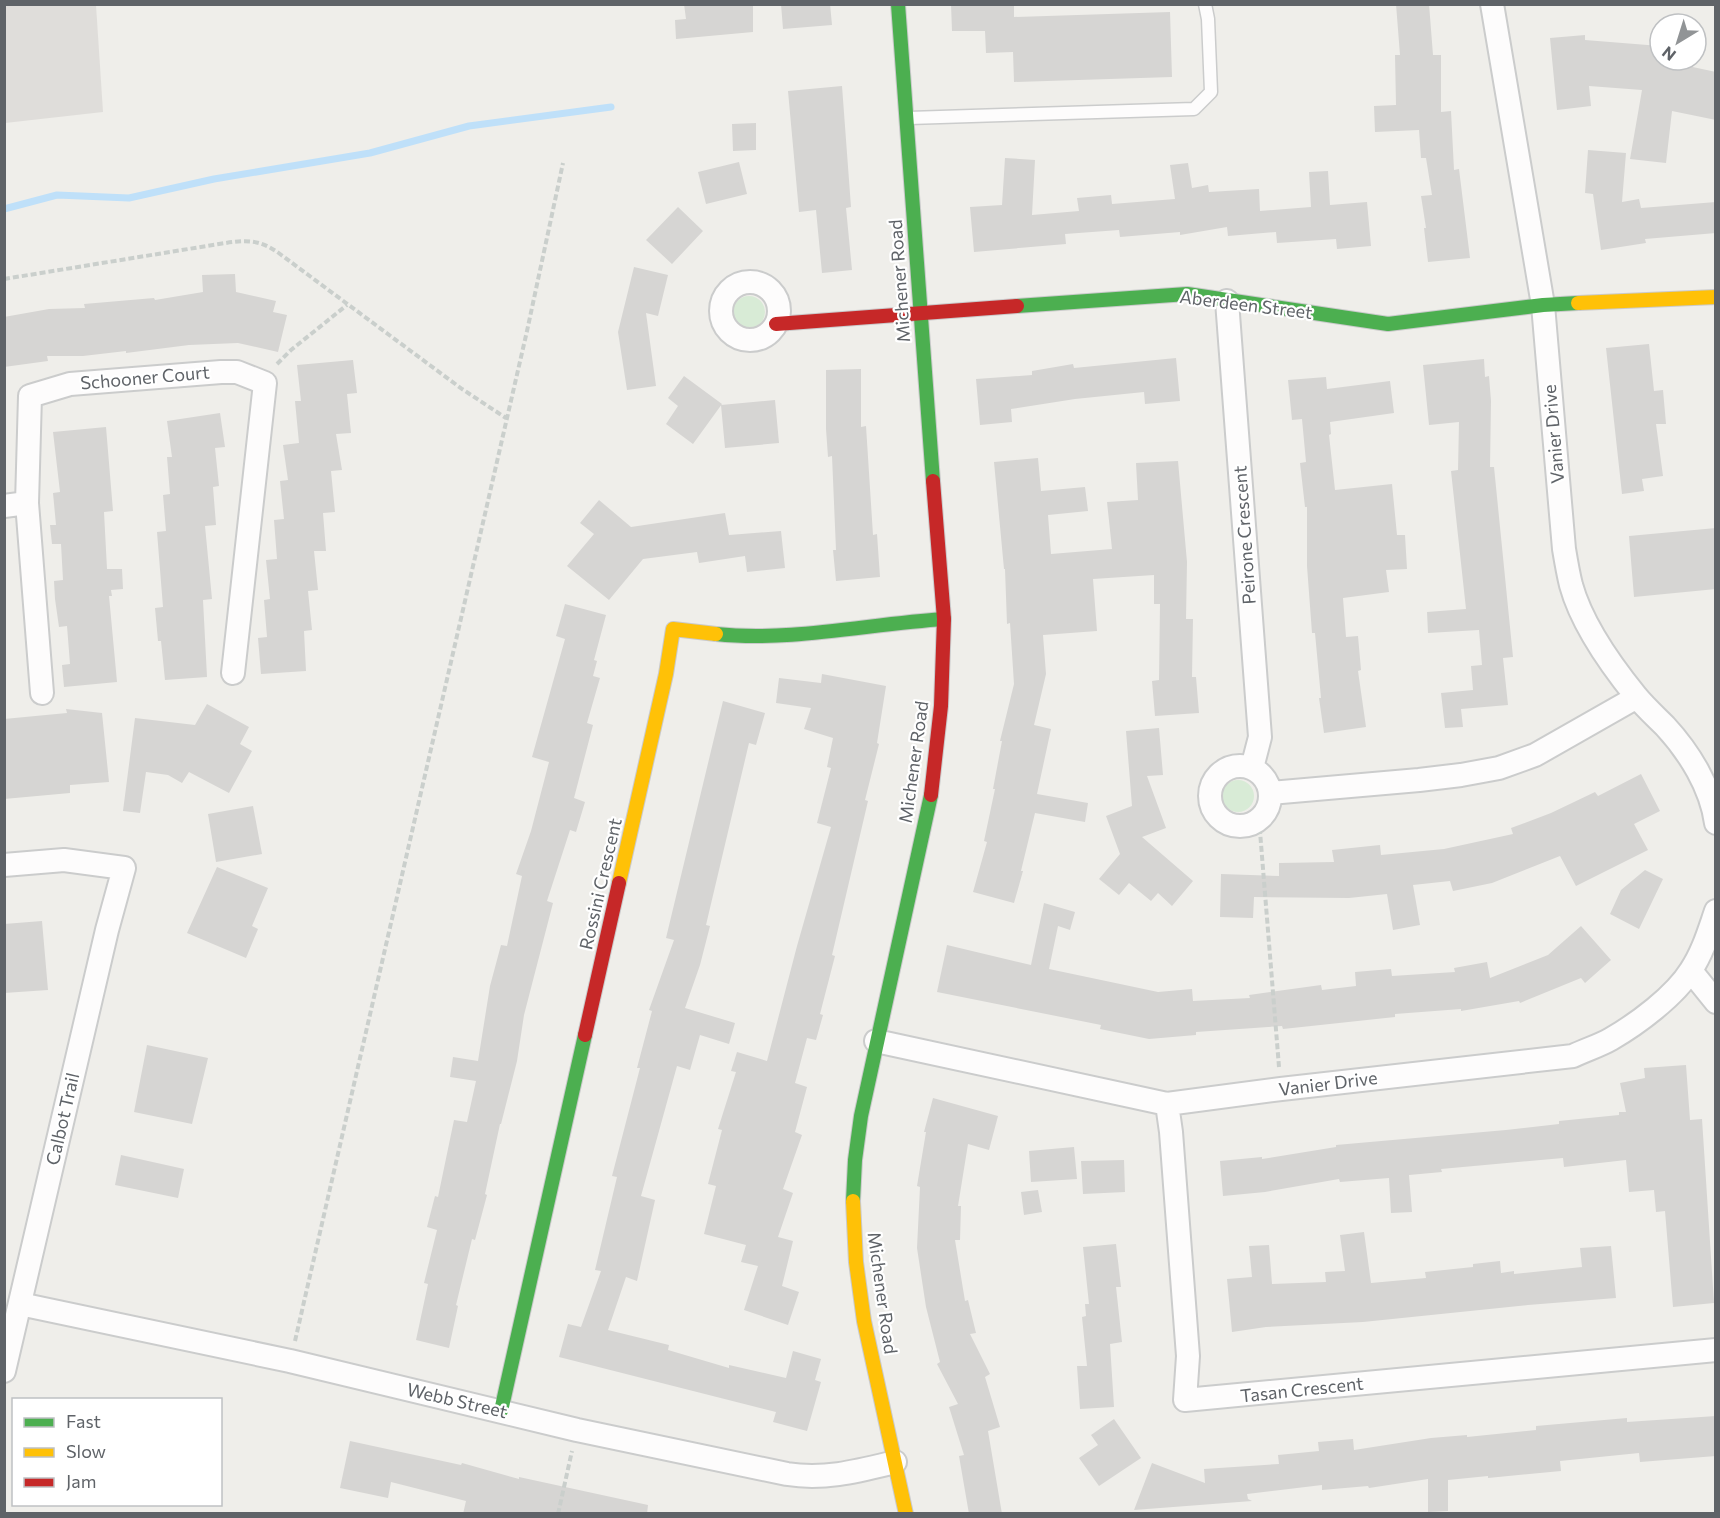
<svg xmlns="http://www.w3.org/2000/svg" width="1720" height="1518" font-family="Commissioner,sans-serif">
<rect width="100%" height="100%" fill="#efeeea"/>
<path fill="#dfddda" d="M 4,5 L 96,5 L 103,112 L 5,123 Z"/>
<path fill="#d8ebd6" d="M733 312a16 16 0 1 1 32 0a16 16 0 1 1-32 0Z
M1222 796a16 16 0 1 1 32 0a16 16 0 1 1-32 0Z"/>
<g fill="none" stroke-linecap="round" stroke-linejoin="round">
<path stroke="#bfe0f9" stroke-width="7" d="M 4,209 L 57,195 L 129,198 L 214,179 L 370,153 L 469,126 L 611,107"/>
</g>
<path fill="#d6d5d3" d="M 684,4 L 753,4 L 753,32 L 676,39 L 675,20 L 686,19 Z
M 781,4 L 830,4 L 832,25 L 783,29 Z
M 951,4 L 1014,4 L 1014,17 L 1170,12 L 1172,77 L 1014,82 L 1013,52 L 986,53 L 985,31 L 952,31 Z
M 1396,4 L 1429,4 L 1433,55 L 1441,55 L 1441,112 L 1451,111 L 1454,170 L 1459,169 L 1470,258 L 1428,262 L 1424,228 L 1426,228 L 1421,196 L 1432,195 L 1426,158 L 1421,158 L 1419,130 L 1375,132 L 1374,106 L 1396,105 L 1395,55 L 1400,55 Z
M 1585,35 L 1585,40 L 1660,46 L 1660,60 L 1690,60 L 1688,66 L 1716,72 L 1716,120 L 1672,111 L 1666,163 L 1630,159 L 1642,90 L 1589,86 L 1591,106 L 1557,110 L 1550,38 Z
M 842,86 L 851,207 L 846,208 L 852,270 L 822,273 L 816,210 L 799,212 L 788,91 Z
M 756,123 L 756,150 L 733,151 L 732,124 Z
M 1588,150 L 1626,153 L 1622,202 L 1639,199 L 1641,208 L 1716,202 L 1716,233 L 1645,239 L 1646,243 L 1601,250 L 1593,194 L 1585,193 Z
M 1005,158 L 1035,160 L 1032,215 L 1079,211 L 1077,198 L 1111,195 L 1112,204 L 1175,199 L 1170,165 L 1188,163 L 1192,188 L 1208,185 L 1209,192 L 1259,189 L 1260,211 L 1311,207 L 1309,172 L 1328,171 L 1330,205 L 1367,202 L 1371,246 L 1337,249 L 1336,239 L 1277,243 L 1276,232 L 1228,236 L 1227,227 L 1180,235 L 1180,232 L 1120,237 L 1119,230 L 1065,234 L 1066,244 L 974,252 L 970,207 L 1002,205 Z
M 739,162 L 747,194 L 706,204 L 698,172 Z
M 678,207 L 703,231 L 672,264 L 646,240 Z
M 634,267 L 668,275 L 658,316 L 646,313 L 656,386 L 627,390 L 618,332 Z
M 235,274 L 236,292 L 276,301 L 273,312 L 287,315 L 278,352 L 238,343 L 189,345 L 126,353 L 126,351 L 83,356 L 47,356 L 48,361 L 4,367 L 4,317 L 49,309 L 85,308 L 84,304 L 154,298 L 155,300 L 203,292 L 202,275 Z
M 1649,344 L 1654,391 L 1663,390 L 1666,424 L 1656,424 L 1663,476 L 1642,479 L 1644,491 L 1622,494 L 1606,348 Z
M 1176,358 L 1180,401 L 1145,404 L 1144,392 L 1075,399 L 1011,409 L 1012,422 L 980,425 L 976,379 L 1032,375 L 1032,371 L 1073,364 L 1074,368 Z
M 1484,359 L 1485,377 L 1489,376 L 1491,401 L 1490,467 L 1494,467 L 1513,657 L 1503,658 L 1508,705 L 1461,709 L 1463,727 L 1445,728 L 1441,693 L 1473,690 L 1471,666 L 1482,665 L 1479,630 L 1428,633 L 1427,612 L 1466,609 L 1451,471 L 1458,470 L 1459,422 L 1429,425 L 1423,365 Z
M 353,360 L 357,393 L 347,394 L 351,433 L 336,434 L 342,470 L 331,471 L 335,512 L 323,513 L 326,551 L 314,551 L 318,590 L 308,591 L 312,630 L 304,631 L 306,671 L 261,674 L 258,638 L 267,637 L 264,600 L 270,599 L 266,560 L 277,559 L 274,520 L 284,519 L 280,481 L 288,480 L 283,445 L 299,443 L 295,401 L 301,401 L 297,365 Z
M 861,369 L 861,427 L 866,426 L 873,535 L 877,534 L 880,577 L 836,581 L 833,550 L 836,550 L 832,456 L 828,457 L 826,429 L 826,370 Z
M 684,376 L 722,404 L 693,444 L 666,424 L 678,406 L 668,398 Z
M 1326,377 L 1327,389 L 1390,381 L 1394,413 L 1330,422 L 1331,434 L 1329,435 L 1335,490 L 1392,484 L 1397,535 L 1405,535 L 1407,569 L 1386,570 L 1389,592 L 1343,598 L 1346,637 L 1358,636 L 1361,670 L 1358,671 L 1366,727 L 1324,733 L 1319,698 L 1321,698 L 1315,633 L 1312,633 L 1307,566 L 1307,507 L 1305,507 L 1300,463 L 1306,462 L 1302,419 L 1292,420 L 1288,380 Z
M 775,400 L 779,443 L 725,448 L 721,405 Z
M 220,413 L 225,447 L 215,448 L 219,486 L 213,487 L 216,525 L 205,526 L 212,599 L 203,600 L 207,677 L 165,680 L 161,641 L 158,641 L 155,608 L 163,607 L 157,532 L 166,531 L 163,495 L 170,494 L 167,457 L 172,457 L 167,421 Z
M 106,427 L 113,511 L 104,512 L 107,569 L 122,569 L 123,589 L 111,590 L 112,596 L 109,596 L 117,682 L 64,687 L 62,665 L 70,664 L 67,626 L 59,627 L 55,599 L 54,581 L 63,580 L 61,544 L 52,544 L 50,525 L 56,525 L 53,493 L 60,492 L 53,432 Z
M 1038,458 L 1041,491 L 1085,487 L 1088,511 L 1048,515 L 1051,554 L 1112,549 L 1107,502 L 1138,500 L 1136,463 L 1178,461 L 1187,562 L 1186,619 L 1193,619 L 1192,677 L 1196,677 L 1199,713 L 1155,716 L 1152,681 L 1159,680 L 1160,604 L 1154,604 L 1154,575 L 1093,579 L 1097,631 L 1043,635 L 1046,674 L 1034,725 L 1051,729 L 1037,794 L 1088,803 L 1085,822 L 1035,813 L 1021,871 L 1023,871 L 1014,903 L 973,892 L 987,842 L 984,841 L 995,789 L 993,789 L 1002,741 L 1000,741 L 1014,684 L 1010,623 L 1007,624 L 1005,569 L 1004,569 L 994,462 Z
M 599,500 L 631,527 L 725,513 L 729,535 L 781,531 L 785,568 L 747,572 L 745,556 L 699,563 L 697,552 L 643,559 L 609,600 L 567,566 L 594,534 L 580,523 Z
M 1716,528 L 1716,589 L 1634,597 L 1629,536 Z
M 565,604 L 606,615 L 594,660 L 597,661 L 593,676 L 600,678 L 587,723 L 593,725 L 574,798 L 585,802 L 576,832 L 570,830 L 547,901 L 553,903 L 524,1015 L 517,1061 L 501,1124 L 500,1124 L 485,1194 L 487,1195 L 475,1240 L 472,1239 L 456,1305 L 458,1306 L 449,1348 L 416,1340 L 428,1284 L 424,1283 L 437,1230 L 427,1227 L 435,1196 L 438,1197 L 454,1120 L 467,1122 L 476,1081 L 450,1077 L 453,1057 L 478,1061 L 490,986 L 501,945 L 507,946 L 522,876 L 516,874 L 531,831 L 549,762 L 532,757 L 565,639 L 556,636 Z
M 822,674 L 886,686 L 877,743 L 879,744 L 865,800 L 868,801 L 832,955 L 835,956 L 820,1014 L 823,1015 L 816,1040 L 807,1038 L 795,1083 L 807,1087 L 795,1132 L 802,1135 L 783,1189 L 793,1193 L 778,1237 L 793,1241 L 782,1286 L 799,1292 L 788,1325 L 744,1310 L 758,1266 L 741,1262 L 746,1245 L 704,1234 L 716,1186 L 708,1184 L 722,1130 L 718,1129 L 736,1072 L 731,1071 L 737,1052 L 767,1061 L 797,946 L 831,827 L 817,823 L 831,768 L 827,767 L 833,738 L 804,729 L 811,708 L 776,703 L 779,678 L 821,683 Z
M 723,701 L 765,713 L 756,745 L 749,743 L 706,925 L 710,926 L 700,965 L 685,1008 L 735,1023 L 729,1044 L 700,1035 L 690,1070 L 677,1066 L 641,1196 L 655,1200 L 637,1281 L 626,1277 L 608,1330 L 669,1345 L 668,1350 L 729,1368 L 729,1365 L 786,1378 L 793,1351 L 821,1359 L 815,1380 L 821,1382 L 807,1431 L 773,1422 L 776,1412 L 559,1357 L 568,1324 L 581,1327 L 601,1271 L 595,1270 L 617,1177 L 612,1176 L 640,1068 L 637,1068 L 652,1011 L 649,1010 L 674,940 L 666,938 Z
M 207,704 L 249,727 L 240,744 L 252,751 L 229,793 L 189,772 L 182,783 L 168,775 L 146,772 L 140,813 L 123,811 L 135,718 L 195,725 Z
M 66,709 L 102,713 L 109,782 L 70,785 L 70,793 L 4,799 L 4,719 L 67,713 Z
M 1159,728 L 1163,775 L 1147,776 L 1166,828 L 1142,837 L 1193,881 L 1172,906 L 1158,893 L 1151,901 L 1129,883 L 1119,895 L 1099,879 L 1120,854 L 1106,816 L 1132,806 L 1126,731 Z
M 1641,774 L 1660,811 L 1634,824 L 1648,850 L 1576,886 L 1560,856 L 1492,883 L 1453,891 L 1450,881 L 1413,885 L 1420,925 L 1393,930 L 1387,894 L 1349,898 L 1254,897 L 1253,918 L 1220,917 L 1221,874 L 1279,876 L 1279,863 L 1334,862 L 1332,850 L 1380,845 L 1381,855 L 1444,849 L 1513,834 L 1511,828 L 1551,813 L 1595,792 L 1598,796 Z
M 253,806 L 262,854 L 216,862 L 208,814 Z
M 217,867 L 268,888 L 252,926 L 258,929 L 246,958 L 187,933 Z
M 1645,870 L 1663,879 L 1639,929 L 1610,914 L 1621,890 Z
M 1044,903 L 1075,912 L 1070,930 L 1058,926 L 1049,969 L 1158,992 L 1192,989 L 1193,1001 L 1250,998 L 1249,995 L 1321,985 L 1322,990 L 1356,986 L 1355,972 L 1391,969 L 1392,976 L 1455,972 L 1454,968 L 1487,962 L 1490,978 L 1548,955 L 1581,926 L 1611,960 L 1585,983 L 1581,978 L 1520,1003 L 1519,1001 L 1461,1011 L 1461,1009 L 1395,1014 L 1395,1017 L 1283,1029 L 1282,1026 L 1196,1032 L 1196,1035 L 1149,1039 L 1100,1029 L 1101,1025 L 937,992 L 947,945 L 1031,965 Z
M 42,921 L 48,990 L 4,993 L 4,924 Z
M 147,1045 L 208,1058 L 192,1124 L 134,1112 Z
M 1686,1065 L 1690,1120 L 1702,1119 L 1714,1303 L 1673,1307 L 1665,1211 L 1656,1212 L 1654,1190 L 1629,1192 L 1626,1160 L 1564,1167 L 1563,1158 L 1441,1169 L 1442,1172 L 1409,1175 L 1412,1212 L 1391,1213 L 1389,1178 L 1340,1182 L 1339,1179 L 1265,1192 L 1223,1196 L 1220,1161 L 1262,1157 L 1262,1159 L 1336,1147 L 1336,1145 L 1506,1130 L 1559,1124 L 1559,1121 L 1619,1115 L 1619,1112 L 1626,1112 L 1620,1083 L 1645,1078 L 1644,1068 Z
M 933,1098 L 998,1116 L 989,1150 L 968,1144 L 958,1206 L 961,1206 L 960,1240 L 955,1240 L 965,1301 L 968,1300 L 976,1333 L 970,1334 L 990,1374 L 985,1377 L 1000,1427 L 988,1431 L 1002,1514 L 969,1514 L 959,1456 L 964,1455 L 949,1407 L 958,1404 L 937,1364 L 940,1362 L 926,1307 L 917,1248 L 920,1187 L 917,1186 L 926,1132 L 924,1132 Z
M 1074,1147 L 1077,1179 L 1031,1182 L 1029,1151 Z
M 121,1155 L 184,1169 L 178,1198 L 115,1185 Z
M 1124,1160 L 1125,1192 L 1083,1194 L 1081,1161 Z
M 1038,1190 L 1042,1212 L 1024,1215 L 1021,1192 Z
M 1364,1232 L 1371,1283 L 1426,1278 L 1425,1272 L 1473,1267 L 1473,1264 L 1500,1261 L 1501,1273 L 1514,1271 L 1514,1274 L 1582,1267 L 1580,1248 L 1611,1246 L 1616,1298 L 1528,1305 L 1363,1322 L 1266,1327 L 1232,1332 L 1227,1279 L 1252,1277 L 1249,1246 L 1269,1245 L 1272,1284 L 1326,1282 L 1325,1272 L 1345,1271 L 1340,1235 Z
M 1116,1244 L 1121,1287 L 1116,1287 L 1122,1342 L 1110,1344 L 1114,1407 L 1080,1409 L 1077,1366 L 1087,1366 L 1082,1317 L 1086,1316 L 1085,1304 L 1089,1304 L 1083,1247 Z
M 1716,1416 L 1716,1456 L 1640,1462 L 1639,1453 L 1560,1461 L 1561,1471 L 1488,1478 L 1488,1476 L 1448,1480 L 1448,1511 L 1428,1512 L 1428,1479 L 1369,1488 L 1368,1486 L 1322,1490 L 1322,1485 L 1247,1494 L 1248,1499 L 1252,1501 L 1134,1510 L 1152,1463 L 1205,1483 L 1204,1469 L 1279,1464 L 1278,1455 L 1319,1451 L 1318,1442 L 1353,1439 L 1354,1450 L 1431,1438 L 1467,1435 L 1467,1437 L 1536,1430 L 1536,1426 L 1627,1418 L 1627,1422 Z
M 1114,1419 L 1141,1458 L 1099,1486 L 1079,1458 L 1098,1445 L 1091,1435 Z
M 350,1441 L 461,1465 L 462,1463 L 519,1479 L 519,1477 L 648,1505 L 647,1514 L 463,1514 L 466,1501 L 391,1482 L 388,1498 L 340,1488 Z"/>
<g fill="none" stroke-linecap="round" stroke-linejoin="round">
<defs>
<path id="lane" d="M 909,118 L 1194,109 L 1211,92 L 1208,19 L 1205,4"/>
<path id="street" d="M 1492,4 L 1543,305 L 1564,549 C 1566,561 1568,573 1571,585 C 1582,625 1610,664 1636,696 C 1645,707 1655,716 1665,726 C 1689,752 1711,787 1716,823
M721 311a29 29 0 1 1 58 0a29 29 0 1 1-58 0Z
M 1227,301 L 1260,737 L 1252,768
M 4,506 L 27,503
M 42,693 L 27,503 L 30,396 L 70,384 L 221,372 L 237,372 L 265,383 L 233,673
M1210 796a30 30 0 1 1 60 0a30 30 0 1 1-60 0Z
M 1270,793 L 1419,780 L 1461,775 L 1499,768 L 1535,755 L 1637,697
M 4,865 L 64,860 L 124,868 L 107,930 L 4,1371
M 1691,971 L 1716,1002
M 876,1041 L 1167,1104 L 1281,1089 L 1573,1056 C 1585,1050 1599,1046 1611,1039 C 1637,1024 1675,996 1691,970 C 1703,952 1709,931 1716,911
M 1167,1104 L 1171,1132 L 1188,1356 L 1185,1400 L 1716,1350
M 20,1304 L 290,1361 L 577,1430 L 787,1474 C 825,1480 858,1471 895,1462"/>
<path id="fast" d="M 898,4 L 933,481
M 1017,306 L 1187,294 L 1388,324 L 1543,305 L 1578,303
M 716,634 C 791,642 868,624 944,619
M 853,1201 L 855,1160 L 861,1116 L 931,795
M 501,1411 L 585,1035"/>
<path id="slow" d="M 1578,303 L 1716,297
M 619,883 L 666,674 L 673,629 L 716,634
M 853,1201 L 856,1262 L 864,1321 L 906,1514"/>
<path id="jam" d="M 776,324 L 1017,306
M 931,795 L 941,706 L 944,619 L 933,481
M 585,1035 L 619,883"/>
</defs>
<use href="#lane" stroke="#cbcccc" stroke-width="15"/>
<use href="#street" stroke="#cbcccc" stroke-width="26"/>
<use href="#fast" stroke="#cacacb" stroke-width="16"/>
<use href="#slow" stroke="#cacacb" stroke-width="16"/>
<use href="#jam" stroke="#cacacb" stroke-width="16"/>
<path stroke="#cacfcc" stroke-width="4" stroke-dasharray="6 3" stroke-linecap="butt" d="M 4,279 L 219,244 C 245,240 258,238 280,254 L 462,389 L 506,418
M 277,364 L 291,350 L 347,305
M 1259,819 L 1279,1067
M 295,1341 L 527,331 L 563,163
M 558,1514 L 572,1451"/>
<use href="#lane" stroke="#fdfcfc" stroke-width="12"/>
<use href="#street" stroke="#fdfcfc" stroke-width="22"/>
<use href="#fast" stroke="#4caf50" stroke-width="14"/>
<use href="#slow" stroke="#ffc107" stroke-width="14"/>
<use href="#jam" stroke="#c62828" stroke-width="14"/>
</g>
<g text-anchor="middle" stroke-width="4.5" stroke-linejoin="round" paint-order="stroke">
<g font-size="18" fill="#5f6368" stroke="#fff">
<text transform="translate(900 281) rotate(-94)" y="6">Michener Road</text>
<text transform="translate(1246 305) rotate(7)" y="6">Aberdeen Street</text>
<text transform="translate(145 378) rotate(-5)" y="6">Schooner Court</text>
<text transform="translate(1554 434) rotate(-95)" y="6">Vanier Drive</text>
<text transform="translate(1245 535) rotate(-94)" y="6">Peirone Crescent</text>
<text transform="translate(914 762) rotate(-82)" y="6">Michener Road</text>
<text transform="translate(601 884) rotate(-77)" y="6">Rossini Crescent</text>
<text transform="translate(1328 1084) rotate(-7)" y="6">Vanier Drive</text>
<text transform="translate(63 1119) rotate(-77)" y="6">Calbot Trail</text>
<text transform="translate(882 1293) rotate(82)" y="6">Michener Road</text>
<text transform="translate(1302 1390) rotate(-6)" y="6">Tasan Crescent</text>
<text transform="translate(457 1401) rotate(13)" y="6">Webb Street</text>
</g>
</g>
<rect width="1720" height="1518" fill="none" stroke="#5f6368" stroke-width="12"/>
<rect x="12" y="1398" width="210" height="108" fill="#ffffff" stroke="#bfc1c3" stroke-width="1.5"/>
<rect x="24" y="1418" width="30" height="9" fill="#4caf50" stroke="#bfc1c3" stroke-width="1.5"/>
<text x="66" y="1428" font-size="18" fill="#5f6368">Fast</text>
<rect x="24" y="1448" width="30" height="9" fill="#ffc107" stroke="#bfc1c3" stroke-width="1.5"/>
<text x="66" y="1458" font-size="18" fill="#5f6368">Slow</text>
<rect x="24" y="1478" width="30" height="9" fill="#c62828" stroke="#bfc1c3" stroke-width="1.5"/>
<text x="66" y="1488" font-size="18" fill="#5f6368">Jam</text>
<g transform="translate(1678 42) rotate(218)"><circle r="28" fill="#ffffff" stroke="#bfc1c3" stroke-width="1.5"/>
<path d="M0-4.5L10 22L0 15L-10 22Z" fill="#919496"/>
<text y="-9" font-size="16" font-weight="bold" text-anchor="middle" fill="#5f6368">N</text>
</g>
</svg>
